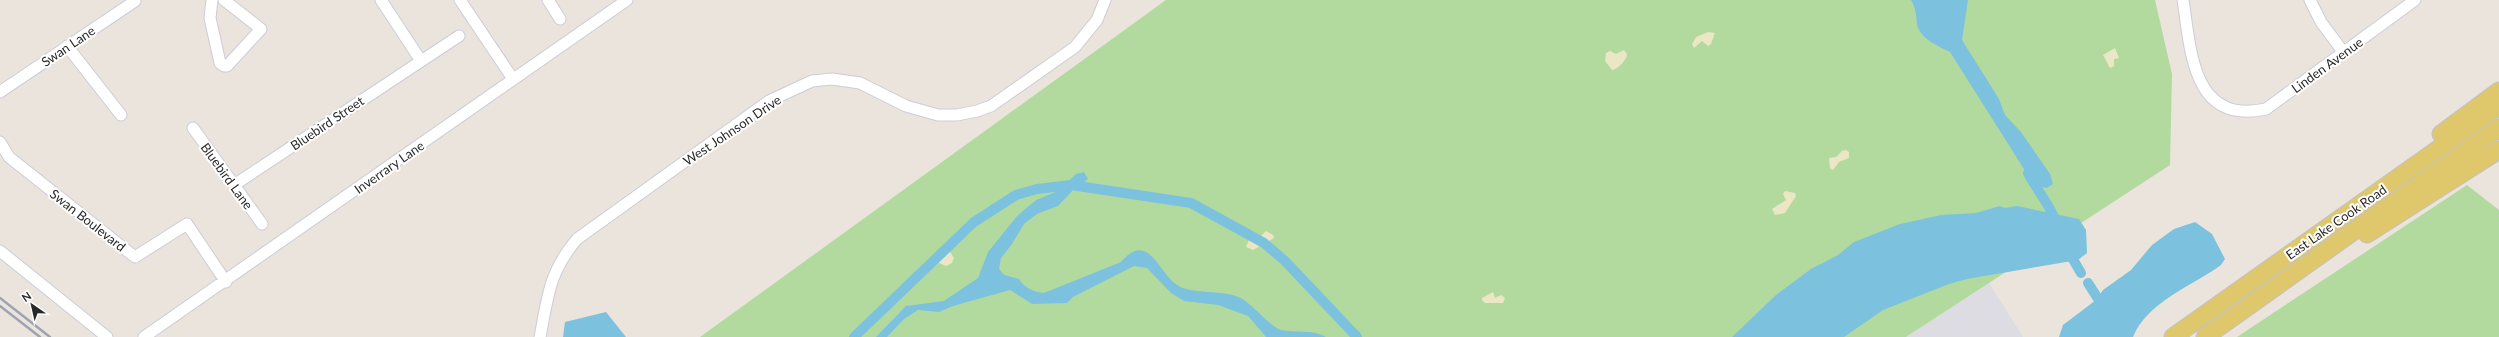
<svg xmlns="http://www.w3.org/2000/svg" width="2499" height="337" font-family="Lato,sans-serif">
<rect width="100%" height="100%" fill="#eae4dd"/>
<path fill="#dedce3" d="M 1989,283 L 2023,337 L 1906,337 Z"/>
<path fill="#b2da9f" d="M 1166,0 L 2155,0 L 2172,74 L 2170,165 L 1906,337 L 700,337 Z
M 2467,185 L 2499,210 L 2499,337 L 2237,337 Z"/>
<path fill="#ebe6c3" d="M 1708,32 L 1715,33 L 1711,44 L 1708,46 L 1702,41 L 1694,48 L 1692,44 L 1696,37 Z
M 2115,48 L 2119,58 L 2114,59 L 2114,66 L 2110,68 L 2103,55 Z
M 1624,50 L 1627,54 C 1627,60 1617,70 1612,70 L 1605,61 L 1606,53 L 1610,51 L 1616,54 Z
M 1846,150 L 1849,152 L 1849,158 L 1839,162 L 1833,170 L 1830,168 L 1829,158 L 1836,157 L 1842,151 Z
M 1785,191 L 1795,193 L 1796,196 L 1785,213 L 1775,215 L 1772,209 L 1786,200 L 1783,194 Z
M 1266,231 L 1273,235 L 1274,238 L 1253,250 L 1246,247 L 1249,240 L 1260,237 Z
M 946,250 L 950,252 L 954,258 L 952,263 L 946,266 L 939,263 L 933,266 L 930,262 L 931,258 L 940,260 Z
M 1493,292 L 1495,298 L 1501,295 L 1505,298 L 1503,303 L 1485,303 L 1482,300 L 1482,298 Z"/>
<path fill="#7cc2df" d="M 1911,0 L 1968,0 L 1962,40 L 1999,99 L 2005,115 L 2021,132 L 2050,174 L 2053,184 L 2047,188 L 2034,185 L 1950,52 C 1938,46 1920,39 1917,24 C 1916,15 1916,8 1911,0 Z
M 1084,172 L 1088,179 L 1073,190 L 1058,206 L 1037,214 L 1024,224 L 1012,244 L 1001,258 L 999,269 L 1004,275 L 1019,279 C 1024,288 1034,292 1044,293 L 1121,262 C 1151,227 1159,280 1183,288 C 1201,294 1224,290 1241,298 C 1252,304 1273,329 1281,330 C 1296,333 1313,329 1326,337 L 1266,337 L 1248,316 L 1218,305 L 1184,301 L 1171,293 L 1147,268 L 1134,266 L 1073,297 L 1067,303 L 1032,304 L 1010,290 L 953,306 L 939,312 L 918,310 L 904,319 L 887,337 L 876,337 L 906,306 L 944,301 L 978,278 L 988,252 L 1017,216 L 1036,200 L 1058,191 L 1076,174 Z
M 2000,206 L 2005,208 L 2017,206 L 2079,219 L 2086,230 L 2087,253 L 2078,260 L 1967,279 L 1949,284 L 1883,310 L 1844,337 L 1732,337 L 1776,295 L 1811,269 L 1838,255 L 1854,242 L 1900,224 L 1941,215 L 1976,213 Z
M 2195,222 L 2212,234 L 2225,259 L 2221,265 C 2192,286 2147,302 2133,337 L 2059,337 L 2063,325 L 2096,300 L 2103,290 L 2131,270 L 2152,245 L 2174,229 Z
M 606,312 L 626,337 L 563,337 L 565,322 Z"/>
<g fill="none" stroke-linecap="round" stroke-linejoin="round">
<path stroke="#7cc2df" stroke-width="10" d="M 2028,173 C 2037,191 2052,207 2058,226
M 2067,249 L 2081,273
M 2088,283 L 2104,308
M 854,337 L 974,222 L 1016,195 L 1037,189 L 1071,185 L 1191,203 L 1264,243 L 1285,261 L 1357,337"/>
<defs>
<path id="minor" d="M 212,0 L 210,18 L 220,63 L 224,66 L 227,66 L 261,29 L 224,0
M 381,0 L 421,61
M 460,0 L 513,79
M 548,0 L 560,19
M 2183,0 C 2191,51 2192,125 2266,109 L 2415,0
M 2310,0 L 2321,22 L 2344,53
M 67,46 L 121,115
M 0,92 L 135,1
M 193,128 L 262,224
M 0,142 L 9,157 L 135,257 L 187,224 L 226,282
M 234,185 L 459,36
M 0,251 L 107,337
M 144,337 L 627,0
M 540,337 C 548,296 549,272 577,239 L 769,101 L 812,81 L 832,79 L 860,83 L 906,106 L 938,115 L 957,115 L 977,111 L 991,106 L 1075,47 L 1097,20 L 1105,0"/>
<path id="primary" d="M 2441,134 L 2499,91
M 2367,234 L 2499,150
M 2173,337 L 2499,106
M 2205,337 L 2499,128"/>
</defs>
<use href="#minor" stroke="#cbcdd9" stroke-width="13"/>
<use href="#primary" stroke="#c3c3c3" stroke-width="19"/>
<use href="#minor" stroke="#fff" stroke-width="11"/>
<use href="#primary" stroke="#dfc76c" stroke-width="17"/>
<path stroke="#a0a2b1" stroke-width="2.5" d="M 0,298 L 50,337
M 0,306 L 40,337"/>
</g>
<g text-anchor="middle" stroke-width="4" stroke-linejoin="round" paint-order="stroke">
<g font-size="13" fill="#292929" stroke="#fff">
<text transform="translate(68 46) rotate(-34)" y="5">Swan Lane</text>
<text transform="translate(2327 65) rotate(-36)" y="5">Linden Avenue</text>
<text transform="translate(327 123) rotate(-34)" y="5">Bluebird Street</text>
<text transform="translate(732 130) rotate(-34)" y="5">West Johnson Drive</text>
<text transform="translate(389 167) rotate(-35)" y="5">Inverrary Lane</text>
<text transform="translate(227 176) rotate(54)" y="5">Bluebird Lane</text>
<text transform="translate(88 220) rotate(38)" y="5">Swan Boulevard</text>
<text transform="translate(2336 222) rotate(-35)" y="5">East Lake Cook Road</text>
</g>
</g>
<g transform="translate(32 305) rotate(326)" stroke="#ffffff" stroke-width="3" paint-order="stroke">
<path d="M0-3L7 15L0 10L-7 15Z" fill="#292929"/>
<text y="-6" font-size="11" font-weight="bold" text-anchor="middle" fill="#292929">N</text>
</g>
</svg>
